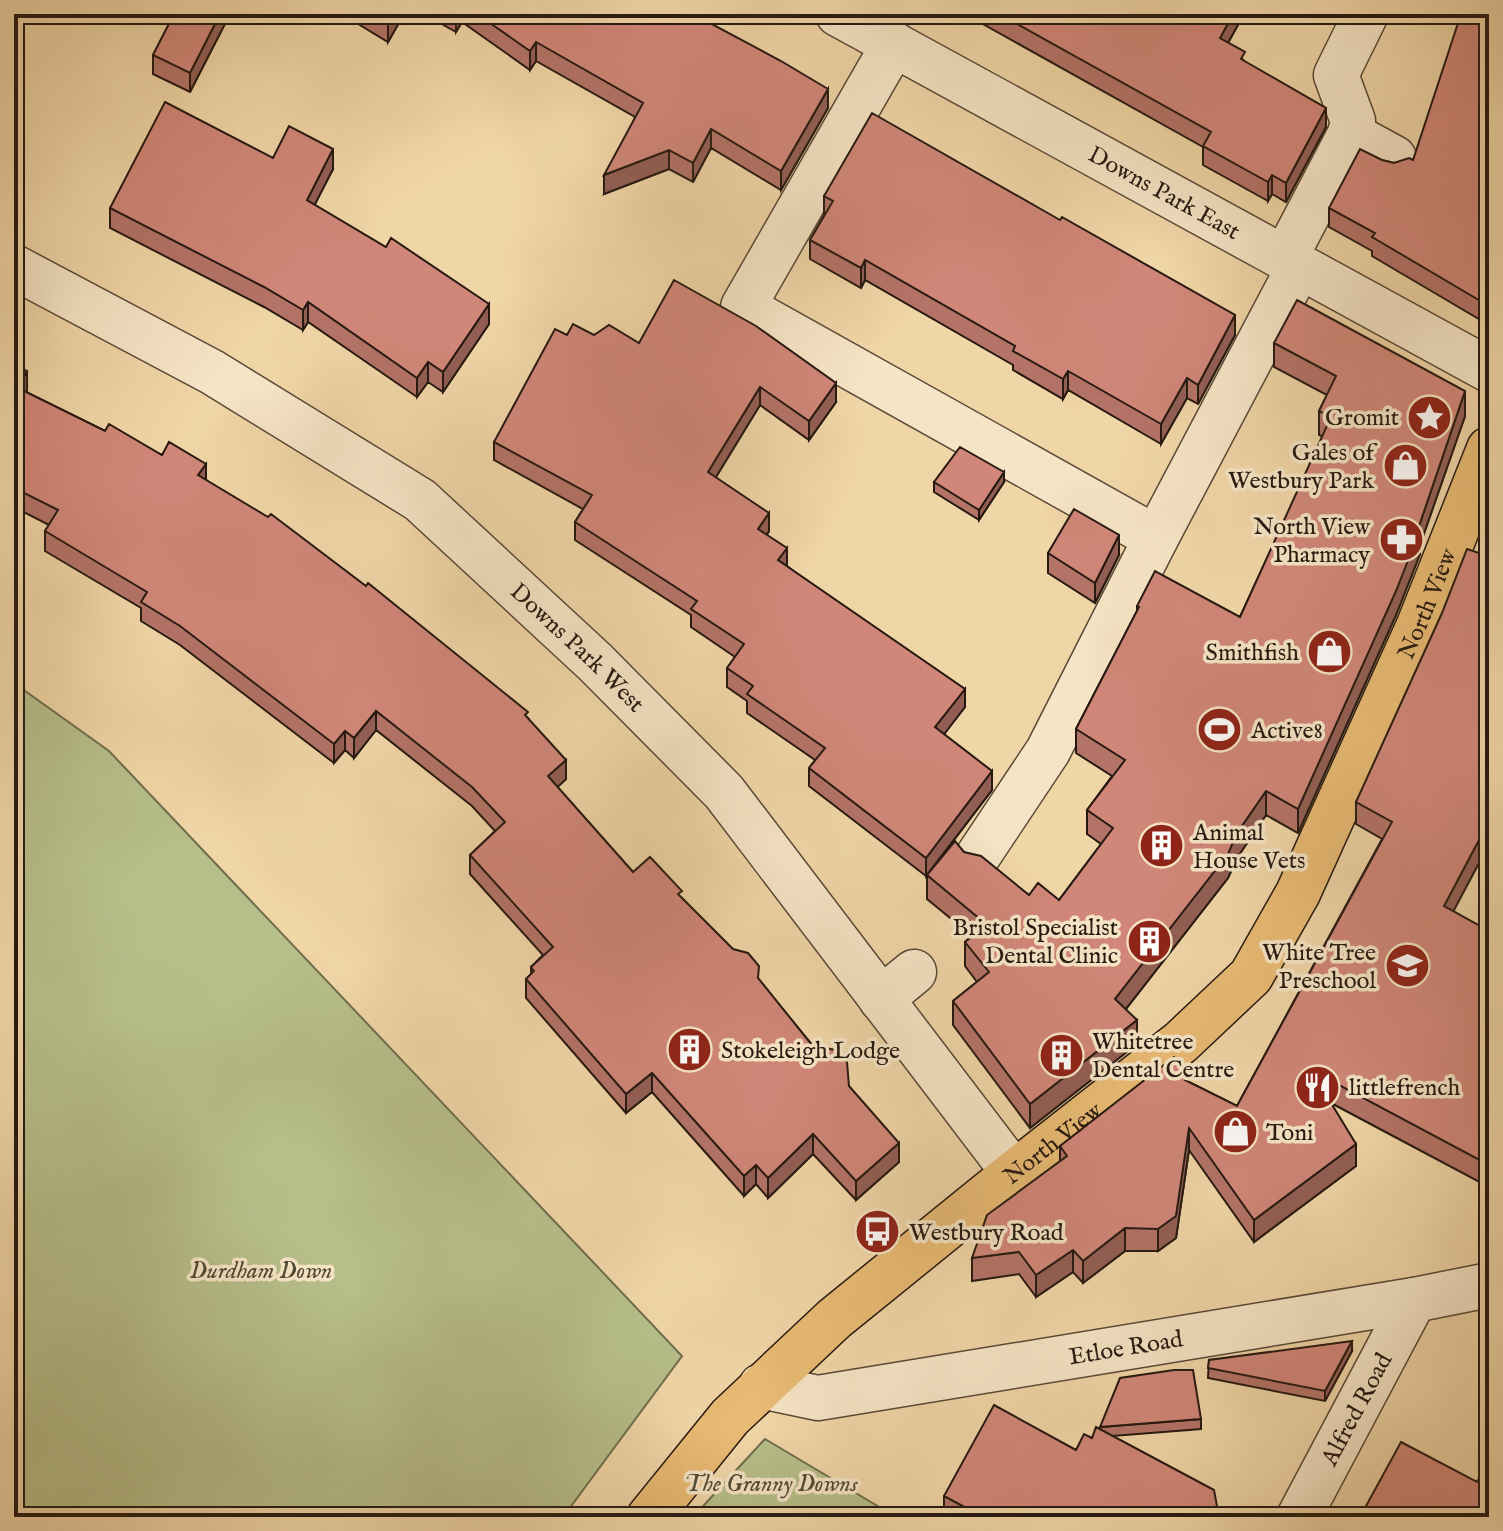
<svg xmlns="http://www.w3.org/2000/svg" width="1503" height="1531" font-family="'IM FELL English',serif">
<rect width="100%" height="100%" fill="#f0d5a6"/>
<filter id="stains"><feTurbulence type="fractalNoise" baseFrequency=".0025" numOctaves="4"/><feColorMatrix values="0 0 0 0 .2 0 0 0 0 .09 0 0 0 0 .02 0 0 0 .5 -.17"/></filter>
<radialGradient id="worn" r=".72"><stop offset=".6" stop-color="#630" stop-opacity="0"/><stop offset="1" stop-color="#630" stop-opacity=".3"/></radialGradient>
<path fill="#b6be89" stroke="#6e6c4d" stroke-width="2" d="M 14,683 L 109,751 L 682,1356 L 563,1517 L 14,1517 Z
M 765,1439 L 896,1517 L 693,1517 Z"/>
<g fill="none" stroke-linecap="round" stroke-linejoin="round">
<defs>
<g id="minor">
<path id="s1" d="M 838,14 L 1489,370"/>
<path d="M 894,44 L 743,307 L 1156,538"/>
<path d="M 1350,134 L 1394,158"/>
<path d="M 1285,258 L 1350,134 L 1353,121 L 1336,75 L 1366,14"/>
<path id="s2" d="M 14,267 L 212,372 L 420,500 L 595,662 L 724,792 L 1014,1173"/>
<path d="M 978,856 L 1048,751 L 1156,538 L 1299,267"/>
<path d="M 881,999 L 914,972"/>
<path id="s3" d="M 761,1386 L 818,1398 L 1414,1300 L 1489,1285"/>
<path id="s4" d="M 1299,1517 L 1414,1300"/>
</g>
<g id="major">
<path id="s5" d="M 649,1517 L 730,1417 L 834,1319 L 1014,1173 L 1181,1042 L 1251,976 L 1298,893 L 1419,625 L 1489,449"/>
</g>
</defs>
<use href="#minor" stroke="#584836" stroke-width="47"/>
<use href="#major" stroke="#261911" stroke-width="47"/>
<use href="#minor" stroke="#f5e4c5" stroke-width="44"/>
<use href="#major" stroke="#e8ba73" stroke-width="44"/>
</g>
<path fill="#b37367" stroke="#261911" stroke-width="2" d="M 174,14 L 230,14 L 190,92 L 153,74 L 153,55 Z
M 350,14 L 404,14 L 388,42 L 350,19 Z
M 424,14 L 693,14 L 828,108 L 781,190 L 711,148 L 693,182 L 669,169 L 604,194 L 635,117 L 536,61 L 530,70 L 462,22 L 456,32 Z
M 965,14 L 1244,14 L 1228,43 L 1245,62 L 1326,127 L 1286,202 L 1272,194 L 1268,201 L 1203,165 L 1203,147 Z
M 1489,14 L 1489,325 L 1372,256 L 1372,251 L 1329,227 L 1329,208 L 1382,160 L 1394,163 L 1413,160 Z
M 273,158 L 333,169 L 314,205 L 489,324 L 443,392 L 428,382 L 417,397 L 308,322 L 303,330 L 264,307 L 110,228 L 110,208 Z
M 824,196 L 1235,335 L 1198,404 L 1187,398 L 1161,444 L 1068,390 L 1063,399 L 1013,370 L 1013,365 L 865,280 L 861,288 L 810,259 L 810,240 L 824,215 Z
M 567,335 L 594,335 L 836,402 L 809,440 L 760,405 L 716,477 L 769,531 L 767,535 L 787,566 L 965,707 L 944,734 L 992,790 L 932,869 L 964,852 L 1029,895 L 1059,900 L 1101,844 L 1087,834 L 1087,810 L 1112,776 L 1076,753 L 1076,729 L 1137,611 L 1137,606 L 1240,617 L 1323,437 L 1319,435 L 1319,411 L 1327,395 L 1274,367 L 1274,343 L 1465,416 L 1420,545 L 1420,554 L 1396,615 L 1298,833 L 1266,815 L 1237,858 L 1228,878 L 1126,1009 L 1137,1044 L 1030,1128 L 953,1025 L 953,1001 L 977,982 L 965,966 L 965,942 L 972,936 L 927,899 L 927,875 L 926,876 L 809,786 L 809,768 L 815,760 L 747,713 L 747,701 L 727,687 L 727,668 L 735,657 L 691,627 L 691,615 L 575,540 L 575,522 L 583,509 L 494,460 L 494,442 Z
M 14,365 L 27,390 L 26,392 L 105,431 L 162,455 L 206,480 L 528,718 L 566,779 L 557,787 L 633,872 L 682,898 L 759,980 L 812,1045 L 849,1086 L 899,1162 L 856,1200 L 813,1154 L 768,1198 L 756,1184 L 744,1196 L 652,1092 L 626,1113 L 526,998 L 526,979 L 531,974 L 531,967 L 543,955 L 470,874 L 470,855 L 495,831 L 472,806 L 376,730 L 354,758 L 345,750 L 334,763 L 180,645 L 141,621 L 141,608 L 45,551 L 45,531 L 49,525 L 14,507 Z
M 934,482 L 1004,482 L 979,520 L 934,492 Z
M 1489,537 L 1489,778 L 1487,781 L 1489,844 L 1453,911 L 1489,931 L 1489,1187 L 1331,1103 L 1356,1166 L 1254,1242 L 1189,1150 L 1176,1238 L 1158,1251 L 1125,1251 L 1083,1283 L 1073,1272 L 1036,1297 L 1019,1274 L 972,1281 L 972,1258 L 1060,1161 L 1060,1146 L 1189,1082 L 1237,1106 L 1382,839 L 1356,824 L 1356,802 L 1482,554 Z
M 1048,553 L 1119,555 L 1095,603 L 1048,573 Z
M 1352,1351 L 1325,1401 L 1208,1378 L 1209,1360 Z
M 1201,1419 L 1201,1429 L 1112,1436 L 1219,1517 L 947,1517 L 944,1515 L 944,1496 L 1076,1450 L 1092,1438 L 1100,1429 L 1100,1427 Z"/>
<path fill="#925e54" stroke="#261911" stroke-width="2" d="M 220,14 L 230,14 L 190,92 L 190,73 Z
M 393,14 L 404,14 L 388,42 L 388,23 Z
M 456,14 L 462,14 L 462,22 L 456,32 Z
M 1233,14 L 1244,14 L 1220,57 L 1220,38 Z
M 536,42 L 536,61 L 530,70 L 530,51 Z
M 828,89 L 828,108 L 781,190 L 781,171 Z
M 1326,108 L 1326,127 L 1286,202 L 1286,183 Z
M 711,129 L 711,148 L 693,182 L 693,163 Z
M 333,149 L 333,169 L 307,220 L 307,200 Z
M 669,150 L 669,169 L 604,194 L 604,175 Z
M 1272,175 L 1272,194 L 1268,201 L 1268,182 Z
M 865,260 L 865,280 L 861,288 L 861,268 Z
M 308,302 L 308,322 L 303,330 L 303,310 Z
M 489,304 L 489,324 L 443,392 L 443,372 Z
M 1235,315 L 1235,335 L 1198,404 L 1198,385 Z
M 428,362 L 428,382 L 417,397 L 417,378 Z
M 27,371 L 27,390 L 18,408 L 18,388 Z
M 1068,371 L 1068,390 L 1063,399 L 1063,379 Z
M 1187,378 L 1187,398 L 1161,444 L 1161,424 Z
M 836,383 L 836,402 L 809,440 L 809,421 Z
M 760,387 L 760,405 L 708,490 L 708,472 Z
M 1465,391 L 1465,416 L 1420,545 L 1420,554 L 1396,615 L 1298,833 L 1298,809 L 1418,529 Z
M 206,464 L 206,483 L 198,475 Z
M 1004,472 L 1004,482 L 979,520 L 979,510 Z
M 769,513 L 769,531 L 758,547 L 758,529 Z
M 1119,535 L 1119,555 L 1095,603 L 1095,583 Z
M 787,548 L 787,566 L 778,560 Z
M 965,689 L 965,707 L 935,746 L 935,727 Z
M 376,711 L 376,730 L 354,758 L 354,738 Z
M 345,731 L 345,750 L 334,763 L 334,744 Z
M 1489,755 L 1489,778 L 1479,799 L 1479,776 Z
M 566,760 L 566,779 L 548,796 L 548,776 Z
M 992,771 L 992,790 L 926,876 L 926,858 Z
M 1266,791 L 1266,815 L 1237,858 L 1228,878 L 1115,1023 L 1115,999 L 1237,833 Z
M 1489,821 L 1489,844 L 1444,929 L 1444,906 Z
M 1137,1020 L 1137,1044 L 1030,1128 L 1030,1104 Z
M 652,1073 L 652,1092 L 626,1113 L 626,1094 Z
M 1189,1128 L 1189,1150 L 1176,1238 L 1158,1251 L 1158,1229 Z
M 813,1134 L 813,1154 L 768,1198 L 768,1178 Z
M 899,1143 L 899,1162 L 856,1200 L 856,1181 Z
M 1356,1144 L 1356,1166 L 1254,1242 L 1254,1220 Z
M 756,1165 L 756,1184 L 744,1196 L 744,1176 Z
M 1125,1228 L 1125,1251 L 1083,1283 L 1083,1261 Z
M 1073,1250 L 1073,1272 L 1036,1297 L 1036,1275 Z
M 1352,1341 L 1352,1351 L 1325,1401 L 1325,1391 Z"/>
<path fill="#d08678" stroke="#261911" stroke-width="2" d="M 174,14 L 220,14 L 190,73 L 153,55 Z
M 374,14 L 393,14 L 388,23 Z
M 477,14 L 693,14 L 781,61 L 828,89 L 781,171 L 711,129 L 693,163 L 669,150 L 604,175 L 643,103 L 536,42 L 530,51 Z
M 999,14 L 1233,14 L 1220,38 L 1245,52 L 1241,59 L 1326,108 L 1286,183 L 1272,175 L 1268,182 L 1203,146 L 1211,132 Z
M 1461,14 L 1489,14 L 1489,306 L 1372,237 L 1375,233 L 1329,208 L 1360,149 L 1382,160 L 1394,163 L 1409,158 L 1413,160 Z
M 165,102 L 273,158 L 289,126 L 333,149 L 307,200 L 386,247 L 391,238 L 489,304 L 443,372 L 428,362 L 417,378 L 308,302 L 303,310 L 264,287 L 110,208 Z
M 872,113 L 1060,220 L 1062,217 L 1235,315 L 1198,385 L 1187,378 L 1161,424 L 1068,371 L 1063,379 L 1013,351 L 1015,346 L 865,260 L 861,268 L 810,240 L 833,201 L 824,196 Z
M 674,280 L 756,326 L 836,383 L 809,421 L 760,387 L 708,472 L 769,513 L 758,529 L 787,548 L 778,560 L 965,689 L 935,727 L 992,771 L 926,858 L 809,768 L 825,748 L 747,694 L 753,686 L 727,668 L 744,644 L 691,609 L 697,601 L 575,522 L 592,495 L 494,442 L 555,329 L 567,335 L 573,324 L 594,335 L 609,325 L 639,343 Z
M 1297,300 L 1465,391 L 1418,529 L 1420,530 L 1396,591 L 1298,809 L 1266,791 L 1237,833 L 1228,854 L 1115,999 L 1137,1020 L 1030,1104 L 953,1001 L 989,972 L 965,942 L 987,925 L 927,875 L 955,841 L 964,852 L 981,856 L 1029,895 L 1038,883 L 1059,900 L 1113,828 L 1087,810 L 1125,760 L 1076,729 L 1139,607 L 1137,606 L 1155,571 L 1240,617 L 1331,417 L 1319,411 L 1336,376 L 1274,343 Z
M 14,365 L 27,371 L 18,388 L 105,431 L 109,424 L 162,455 L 169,442 L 206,464 L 198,475 L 268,517 L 271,514 L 366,586 L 368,583 L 528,712 L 525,715 L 566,760 L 548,776 L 633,872 L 650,857 L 682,891 L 678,894 L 733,949 L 748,953 L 759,966 L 758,978 L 812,1045 L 835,1050 L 847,1062 L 849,1086 L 899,1143 L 856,1181 L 813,1134 L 768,1178 L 756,1165 L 744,1176 L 652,1073 L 626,1094 L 526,979 L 534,971 L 531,967 L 553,947 L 470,855 L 505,822 L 472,787 L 376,711 L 354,738 L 345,731 L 334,744 L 180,626 L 141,602 L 147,592 L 45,531 L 58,510 L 14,488 Z
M 960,447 L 1004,472 L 979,510 L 934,482 Z
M 1074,509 L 1119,535 L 1095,583 L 1048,553 Z
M 1489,537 L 1489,755 L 1479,776 L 1489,782 L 1489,821 L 1444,906 L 1489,931 L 1489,1165 L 1311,1070 L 1356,1144 L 1254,1220 L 1189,1128 L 1176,1216 L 1158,1229 L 1125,1228 L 1083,1261 L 1073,1250 L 1036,1275 L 1019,1252 L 972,1258 L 987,1215 L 1067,1156 L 1060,1146 L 1174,1057 L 1189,1072 L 1185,1080 L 1237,1106 L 1392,822 L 1356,802 L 1442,613 L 1467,549 L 1482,554 Z
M 1352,1341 L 1325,1391 L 1208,1368 L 1209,1360 Z
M 1174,1370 L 1193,1370 L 1201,1419 L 1100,1427 L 1120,1378 Z
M 994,1405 L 1076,1450 L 1084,1434 L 1092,1438 L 1096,1427 L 1214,1490 L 1219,1517 L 1035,1517 L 1026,1512 L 1023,1517 L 971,1517 L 967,1515 L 970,1510 L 944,1496 Z
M 1401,1442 L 1477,1482 L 1488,1461 L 1489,1461 L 1489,1517 L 1360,1517 Z"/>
<defs>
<symbol id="sight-disc" viewBox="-11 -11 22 22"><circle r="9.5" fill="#8f2418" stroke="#f5e4c5"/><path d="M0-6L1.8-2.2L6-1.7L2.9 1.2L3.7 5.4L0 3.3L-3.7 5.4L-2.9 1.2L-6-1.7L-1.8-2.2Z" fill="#fff"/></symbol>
<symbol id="shop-disc" viewBox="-11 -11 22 22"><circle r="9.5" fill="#8f2418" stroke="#f5e4c5"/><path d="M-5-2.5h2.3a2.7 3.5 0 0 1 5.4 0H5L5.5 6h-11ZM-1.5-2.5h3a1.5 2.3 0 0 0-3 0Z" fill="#fff"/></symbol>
<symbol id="pharmacy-disc" viewBox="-11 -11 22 22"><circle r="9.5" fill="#8f2418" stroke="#f5e4c5"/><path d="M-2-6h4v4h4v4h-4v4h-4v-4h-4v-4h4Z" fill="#fff"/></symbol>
<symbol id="stadium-disc" viewBox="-11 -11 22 22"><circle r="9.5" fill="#8f2418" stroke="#f5e4c5"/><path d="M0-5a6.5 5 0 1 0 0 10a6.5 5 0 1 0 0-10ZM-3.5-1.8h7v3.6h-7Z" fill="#fff"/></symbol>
<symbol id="building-disc" viewBox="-11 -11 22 22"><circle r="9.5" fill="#8f2418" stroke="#f5e4c5"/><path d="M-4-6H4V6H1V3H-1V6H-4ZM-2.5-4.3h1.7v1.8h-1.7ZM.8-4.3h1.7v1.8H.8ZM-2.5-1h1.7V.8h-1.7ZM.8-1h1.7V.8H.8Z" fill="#fff"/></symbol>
<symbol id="school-disc" viewBox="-11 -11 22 22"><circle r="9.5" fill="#8f2418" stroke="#f5e4c5"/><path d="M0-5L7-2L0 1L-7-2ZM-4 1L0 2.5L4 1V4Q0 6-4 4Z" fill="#fff"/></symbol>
<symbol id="restaurant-disc" viewBox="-11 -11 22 22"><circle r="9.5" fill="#8f2418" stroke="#f5e4c5"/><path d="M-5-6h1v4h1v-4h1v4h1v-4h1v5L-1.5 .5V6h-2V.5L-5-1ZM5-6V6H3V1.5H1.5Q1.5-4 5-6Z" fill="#fff"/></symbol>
<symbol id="bus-disc" viewBox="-11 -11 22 22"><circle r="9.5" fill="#8f2418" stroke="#f5e4c5"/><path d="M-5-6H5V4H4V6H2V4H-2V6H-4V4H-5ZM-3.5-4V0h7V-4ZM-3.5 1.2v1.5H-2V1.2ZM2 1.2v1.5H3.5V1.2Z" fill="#fff"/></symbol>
</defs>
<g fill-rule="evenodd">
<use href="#sight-disc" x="1404" y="392" width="51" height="51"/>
<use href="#shop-disc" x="1380" y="440" width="51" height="51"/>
<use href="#pharmacy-disc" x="1376" y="514" width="51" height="51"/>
<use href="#shop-disc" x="1304" y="626" width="51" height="51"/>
<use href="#stadium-disc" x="1194" y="704" width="51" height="51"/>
<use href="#building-disc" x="1136" y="820" width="51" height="51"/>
<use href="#building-disc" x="1124" y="916" width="51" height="51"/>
<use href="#school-disc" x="1382" y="940" width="51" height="51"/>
<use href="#building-disc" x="664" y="1024" width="51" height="51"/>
<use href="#building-disc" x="1036" y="1030" width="51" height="51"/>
<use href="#restaurant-disc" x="1292" y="1062" width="51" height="51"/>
<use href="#shop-disc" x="1210" y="1106" width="51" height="51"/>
<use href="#bus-disc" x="852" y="1206" width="51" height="51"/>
</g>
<g text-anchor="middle" stroke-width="7" stroke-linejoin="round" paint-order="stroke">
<g font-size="24" fill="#261911" stroke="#f5e4c5">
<text dy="8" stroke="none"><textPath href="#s1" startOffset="372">Downs Park East</textPath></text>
<text dy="8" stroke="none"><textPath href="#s5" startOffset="1224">North View</textPath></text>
<text dy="8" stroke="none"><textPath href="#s2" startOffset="684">Downs Park West</textPath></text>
<text dy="8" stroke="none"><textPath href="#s5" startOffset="552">North View</textPath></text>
<text dy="8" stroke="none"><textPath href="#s3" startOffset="370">Etloe Road</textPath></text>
<text dy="8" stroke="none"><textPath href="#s4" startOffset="122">Alfred Road</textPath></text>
</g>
<g font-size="24" fill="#261911" stroke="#f5e4c5" text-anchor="start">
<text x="1399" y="425" text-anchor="end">Gromit</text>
<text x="1374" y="460" text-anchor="end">Gales of<tspan x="1374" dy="28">Westbury Park</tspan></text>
<text x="1370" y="534" text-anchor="end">North View<tspan x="1370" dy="28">Pharmacy</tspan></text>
<text x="1299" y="660" text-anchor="end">Smithfish</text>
<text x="1251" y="738">Active8</text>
<text x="1193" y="840">Animal<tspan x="1193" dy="28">House Vets</tspan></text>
<text x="1118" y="935" text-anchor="end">Bristol Specialist<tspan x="1118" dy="28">Dental Clinic</tspan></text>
<text x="1376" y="960" text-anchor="end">White Tree<tspan x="1376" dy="28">Preschool</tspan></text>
<text x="1092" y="1049">Whitetree<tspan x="1092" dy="28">Dental Centre</tspan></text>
<text x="721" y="1058">Stokeleigh Lodge</text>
<text x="1349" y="1095">littlefrench</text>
<text x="1266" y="1140">Toni</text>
<text x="909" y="1240">Westbury Road</text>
</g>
<g font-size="24" font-style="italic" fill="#514b35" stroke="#f5e4c5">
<text x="261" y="1278">Durdham Down</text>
<text x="771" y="1491">The Granny Downs</text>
</g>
</g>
<rect width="1503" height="1531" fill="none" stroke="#f0d5a6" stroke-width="48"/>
<rect x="16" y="16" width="1471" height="1499" fill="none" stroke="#261911" stroke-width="4"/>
<rect x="24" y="24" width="1455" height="1483" fill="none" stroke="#261911" stroke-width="2"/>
<rect width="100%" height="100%" filter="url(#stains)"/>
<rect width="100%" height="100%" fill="url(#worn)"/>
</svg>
